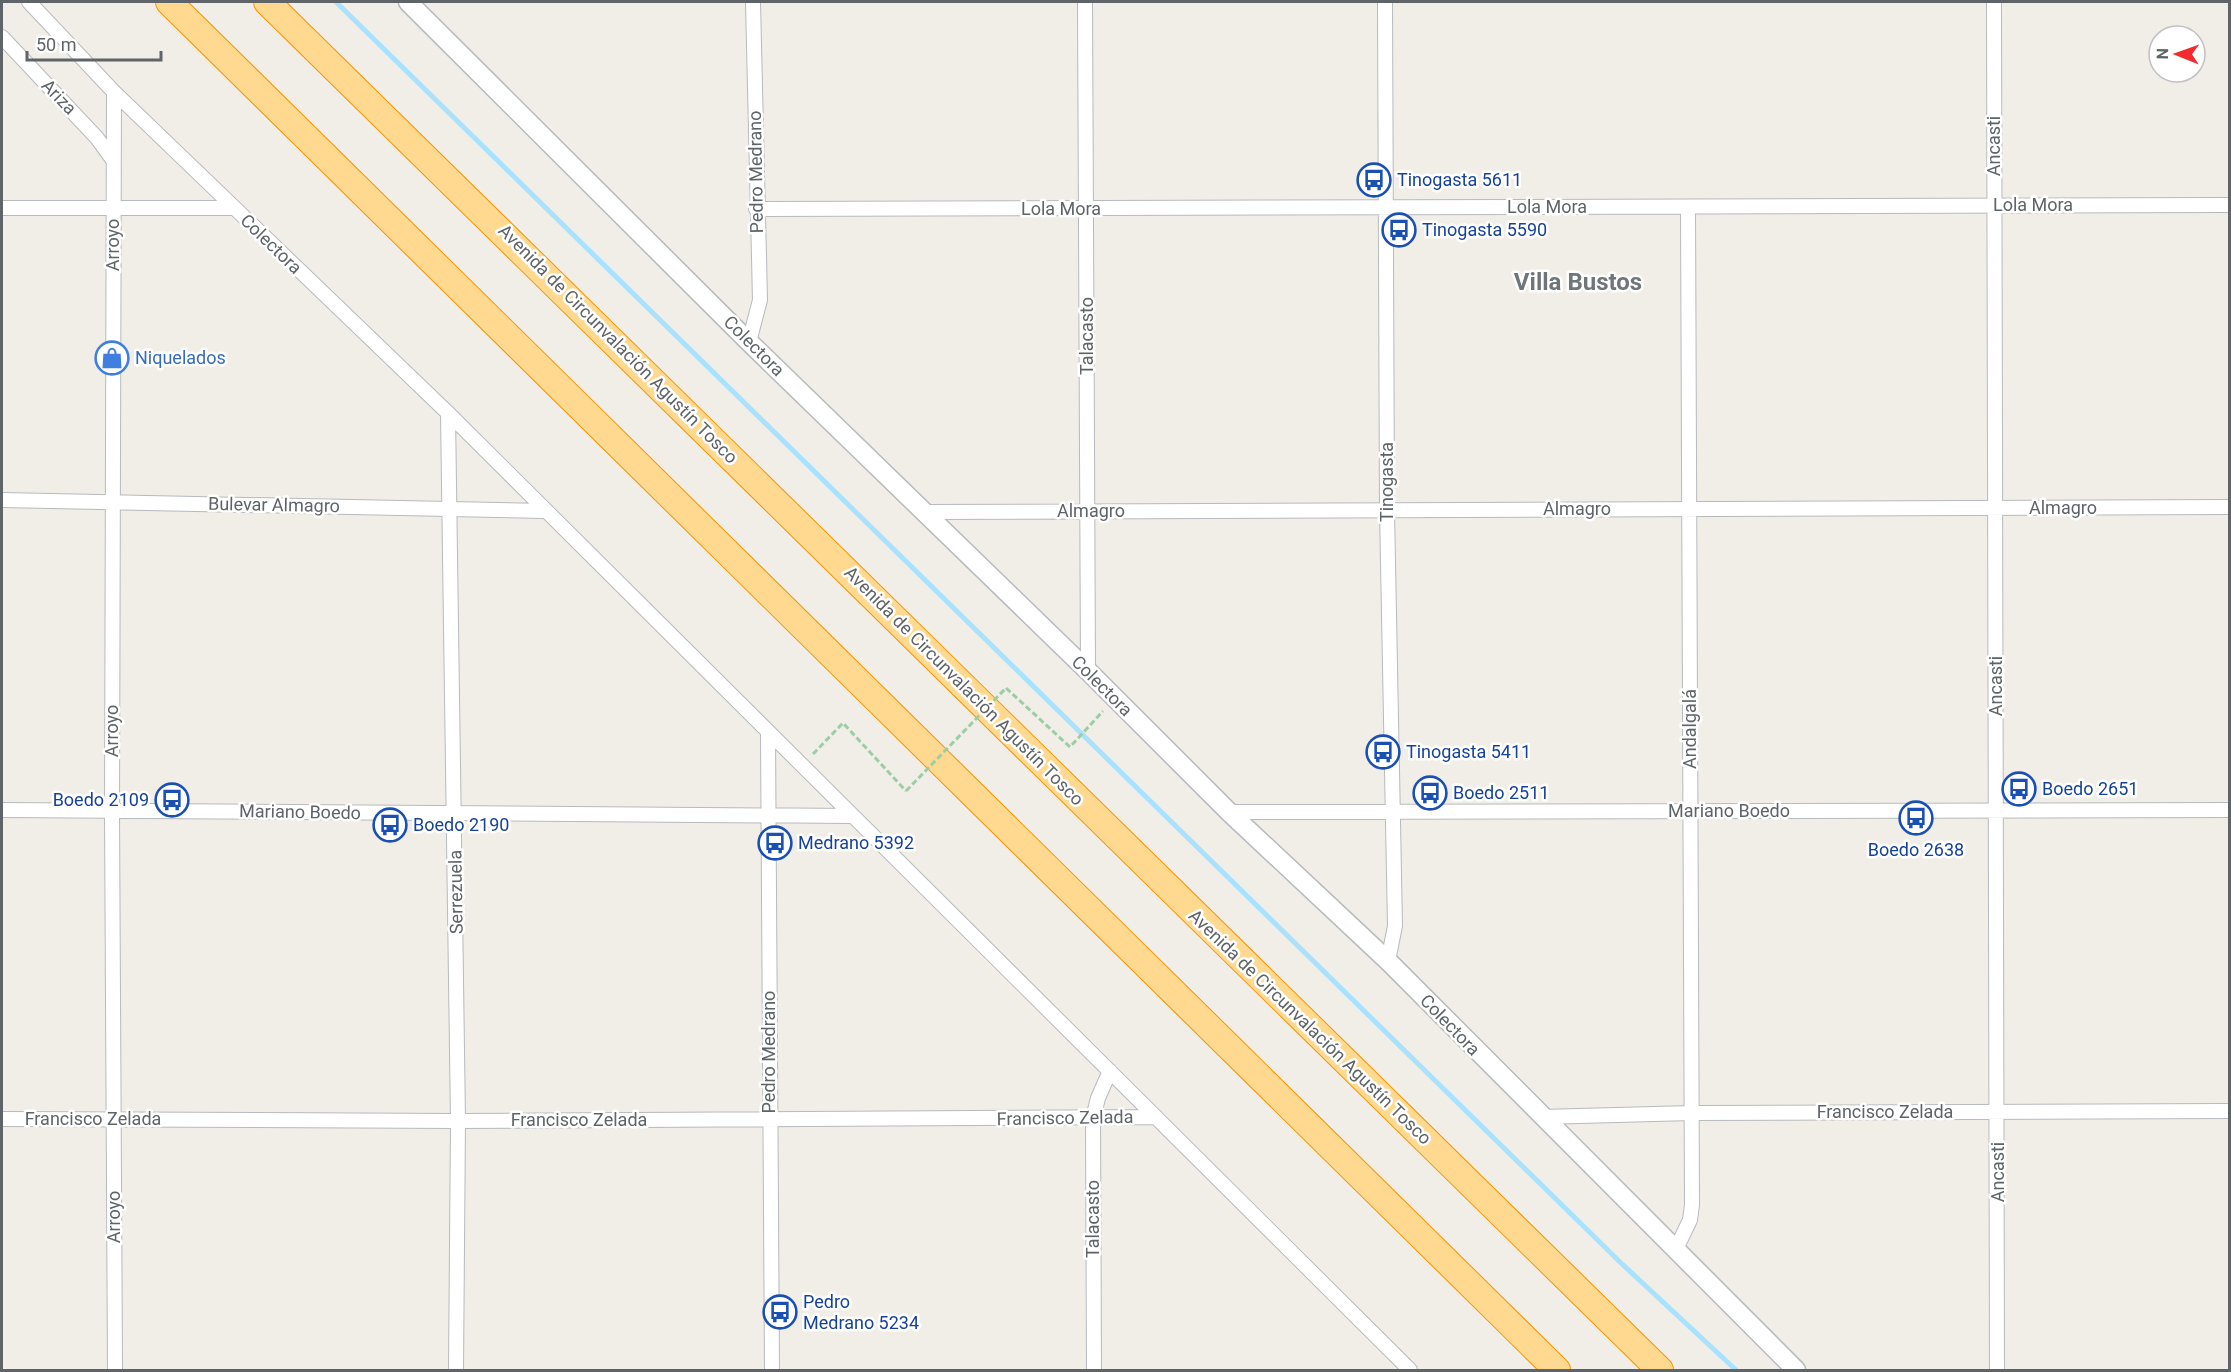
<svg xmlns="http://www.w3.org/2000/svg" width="2231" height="1372" font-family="Roboto,sans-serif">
<rect width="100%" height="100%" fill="#f1eee7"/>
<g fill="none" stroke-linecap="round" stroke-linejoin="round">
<path stroke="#a9e2ff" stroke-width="5" d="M 336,2 L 1621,1263 L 1736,1370"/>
<defs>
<path id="minor" d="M 29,2 L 114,92 L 448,413 L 1410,1370
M 1085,2 L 1088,671
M 1385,2 L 1387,510 L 1395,926 L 1388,961
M 1994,2 L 1997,1370
M 2,37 L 97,138 L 113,160
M 114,92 L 112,811 L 115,1370
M 2,208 L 234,208
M 756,209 L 2230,205
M 749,342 L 760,300 L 753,2
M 448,413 L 458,1121 L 456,1370
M 2,500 L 546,511
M 924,512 L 2230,507
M 768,734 L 772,1370
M 2,810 L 851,816
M 1229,812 L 2230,810
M 1541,1117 L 1692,1113 L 2230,1111
M 2,1119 L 458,1121 L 1156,1117
M 1676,1249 L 1690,1220 L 1692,1205 L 1688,207
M 1094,1370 L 1093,1118 L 1098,1098 L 1110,1071"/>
<path id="tertiary" d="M 408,2 L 749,342 L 1088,671 L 1229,812 L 1388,961 L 1796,1370"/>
<path id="motorway" d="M 169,2 L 1557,1370
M 267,2 L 1660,1370"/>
</defs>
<use href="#minor" stroke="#b7babe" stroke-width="16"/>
<use href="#tertiary" stroke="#b7babe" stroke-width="21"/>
<use href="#motorway" stroke="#f89400" stroke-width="28"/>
<path stroke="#9ccea6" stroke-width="3" stroke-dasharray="6 3" stroke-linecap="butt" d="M 1006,688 L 1070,747 L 1103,711
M 813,754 L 843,723 L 906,791"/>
<use href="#minor" stroke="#fff" stroke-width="14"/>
<use href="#tertiary" stroke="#fff" stroke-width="18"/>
<use href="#motorway" stroke="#ffd990" stroke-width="26"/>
<path stroke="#9ccea6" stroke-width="3" stroke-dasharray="6 3" stroke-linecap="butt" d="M 906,791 L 1006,688"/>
</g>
<defs>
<symbol id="bus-ring" viewBox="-11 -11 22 22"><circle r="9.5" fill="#fff" stroke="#1a4fb4" stroke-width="1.5"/><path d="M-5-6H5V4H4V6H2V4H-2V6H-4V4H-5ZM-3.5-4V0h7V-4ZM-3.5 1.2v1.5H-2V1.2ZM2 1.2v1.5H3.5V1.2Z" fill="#1a4fb4"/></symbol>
<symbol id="shop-ring" viewBox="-11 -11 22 22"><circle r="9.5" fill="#fff" stroke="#3f7fe0" stroke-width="1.5"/><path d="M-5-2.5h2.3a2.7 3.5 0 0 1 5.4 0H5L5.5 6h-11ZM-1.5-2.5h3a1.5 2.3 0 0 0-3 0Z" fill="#3f7fe0"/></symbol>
</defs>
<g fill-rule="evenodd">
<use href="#bus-ring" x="1355" y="161" width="38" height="38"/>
<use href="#bus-ring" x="1380" y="211" width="38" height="38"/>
<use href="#shop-ring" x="93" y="339" width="38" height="38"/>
<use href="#bus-ring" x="1364" y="733" width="38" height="38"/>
<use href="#bus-ring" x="2000" y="770" width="38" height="38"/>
<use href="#bus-ring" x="1411" y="774" width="38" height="38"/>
<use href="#bus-ring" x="153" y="781" width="38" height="38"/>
<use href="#bus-ring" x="1897" y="799" width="38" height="38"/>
<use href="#bus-ring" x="371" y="806" width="38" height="38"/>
<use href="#bus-ring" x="756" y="824" width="38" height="38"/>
<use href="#bus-ring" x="761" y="1293" width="38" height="38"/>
</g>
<g text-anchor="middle" stroke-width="5" stroke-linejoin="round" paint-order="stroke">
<g font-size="18" fill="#5e6468" stroke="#fff">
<text transform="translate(59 97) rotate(46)" y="6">Ariza</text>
<text transform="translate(1994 146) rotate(-90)" y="6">Ancasti</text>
<text transform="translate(756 172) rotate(-91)" y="6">Pedro Medrano</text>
<text x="2033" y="211">Lola Mora</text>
<text x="1547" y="213">Lola Mora</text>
<text x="1061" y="215">Lola Mora</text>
<text transform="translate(271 244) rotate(44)" y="6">Colectora</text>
<text transform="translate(113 245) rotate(-90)" y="6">Arroyo</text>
<text transform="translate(1087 336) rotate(-90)" y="6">Talacasto</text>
<text transform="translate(618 344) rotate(45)" y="6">Avenida de Circunvalación Agustín Tosco</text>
<text transform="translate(754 346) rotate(45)" y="6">Colectora</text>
<text transform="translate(1387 482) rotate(-90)" y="6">Tinogasta</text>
<text transform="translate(274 505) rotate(1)" y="6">Bulevar Almagro</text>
<text x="2063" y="514">Almagro</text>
<text x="1577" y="515">Almagro</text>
<text x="1091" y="517">Almagro</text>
<text transform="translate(964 686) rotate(45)" y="6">Avenida de Circunvalación Agustín Tosco</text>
<text transform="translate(1102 686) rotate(45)" y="6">Colectora</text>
<text transform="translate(1996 686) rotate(-90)" y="6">Ancasti</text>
<text transform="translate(1690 729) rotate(-90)" y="6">Andalgalá</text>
<text transform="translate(112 731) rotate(-90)" y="6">Arroyo</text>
<text x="1729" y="817">Mariano Boedo</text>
<text transform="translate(300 812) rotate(1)" y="6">Mariano Boedo</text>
<text transform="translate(456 892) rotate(-91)" y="6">Serrezuela</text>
<text transform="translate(1450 1025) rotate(46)" y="6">Colectora</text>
<text transform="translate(1310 1027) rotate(44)" y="6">Avenida de Circunvalación Agustín Tosco</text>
<text transform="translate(769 1052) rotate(-90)" y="6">Pedro Medrano</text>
<text x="1885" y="1118">Francisco Zelada</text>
<text transform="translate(1065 1118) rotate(-1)" y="6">Francisco Zelada</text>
<text x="93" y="1125">Francisco Zelada</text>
<text x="579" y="1126">Francisco Zelada</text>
<text transform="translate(1998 1172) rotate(-90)" y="6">Ancasti</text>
<text transform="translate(114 1217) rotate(-90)" y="6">Arroyo</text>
<text transform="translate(1093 1219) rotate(-90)" y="6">Talacasto</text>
</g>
<g font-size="18" fill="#164399" stroke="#fff" text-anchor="start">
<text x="1397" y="186">Tinogasta 5611</text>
<text x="1422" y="236">Tinogasta 5590</text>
<text x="1406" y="758">Tinogasta 5411</text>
<text x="2042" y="795">Boedo 2651</text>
<text x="1453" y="799">Boedo 2511</text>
<text x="149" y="806" text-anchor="end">Boedo 2109</text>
<text x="413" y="831">Boedo 2190</text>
<text x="798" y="849">Medrano 5392</text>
<text x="1916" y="856" text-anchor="middle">Boedo 2638</text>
<text x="803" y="1308">Pedro<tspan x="803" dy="21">Medrano 5234</tspan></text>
</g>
<g font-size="18" fill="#366cbe" stroke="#fff" text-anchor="start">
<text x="135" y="364">Niquelados</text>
</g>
<g font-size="24" font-weight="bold" fill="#6f767a" stroke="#fff">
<text x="1578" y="290">Villa Bustos</text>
</g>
</g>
<rect width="2231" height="1372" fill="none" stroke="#5e6468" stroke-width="6"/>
<g transform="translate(2177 54) rotate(271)"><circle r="28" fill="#ffffff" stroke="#bfc1c3" stroke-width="1.5"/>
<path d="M0-4.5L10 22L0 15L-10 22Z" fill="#f32b2e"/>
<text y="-9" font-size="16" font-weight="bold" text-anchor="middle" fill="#5e6468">N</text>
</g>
<path d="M27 51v9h134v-9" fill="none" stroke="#5e6468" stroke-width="3"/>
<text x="36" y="51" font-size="18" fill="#5e6468" stroke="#ffffff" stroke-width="4.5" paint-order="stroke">50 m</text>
</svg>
